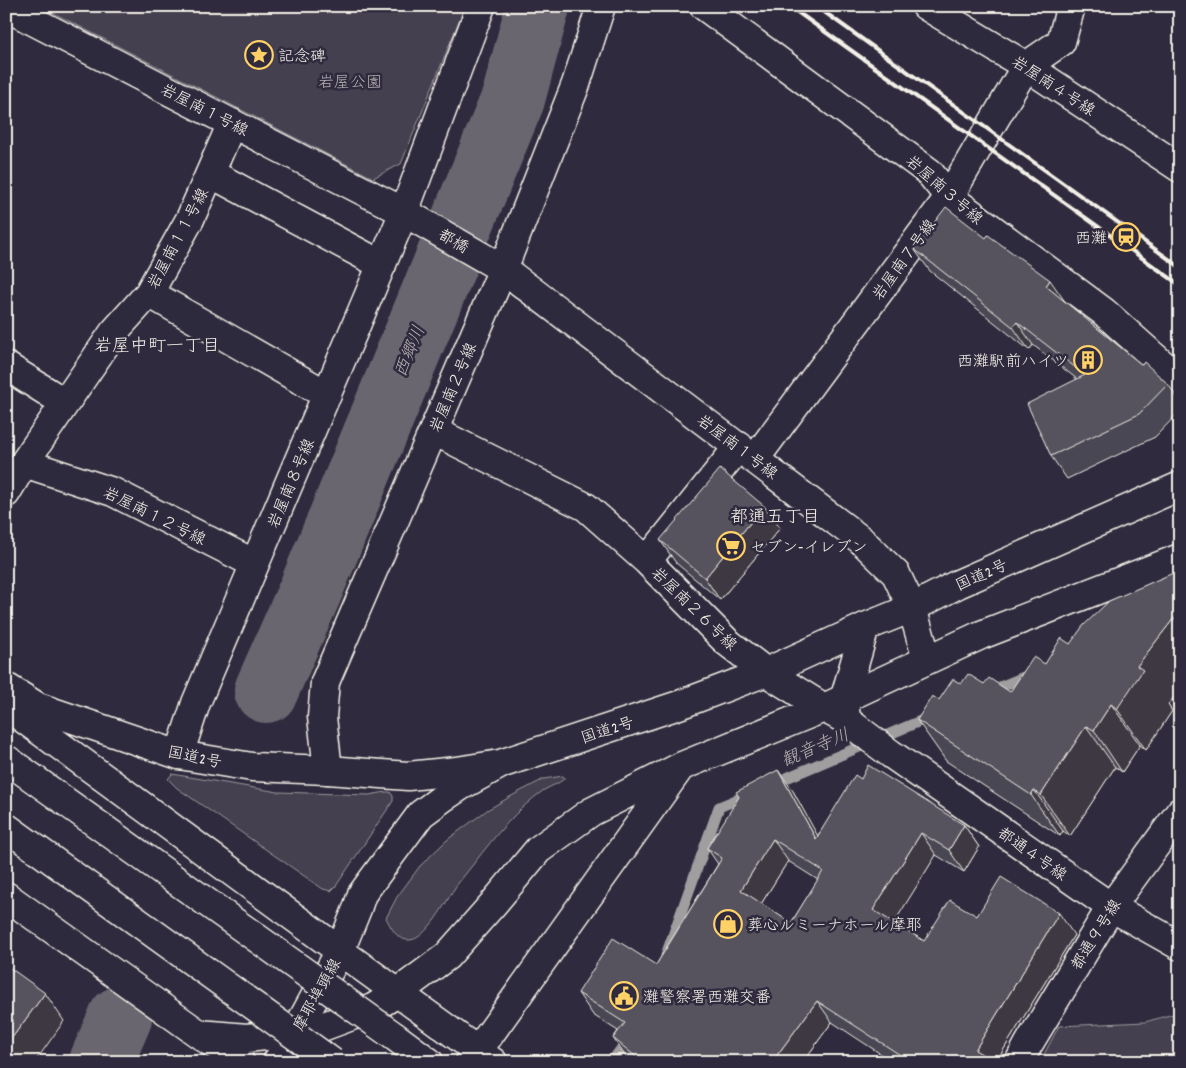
<svg xmlns="http://www.w3.org/2000/svg" width="1186" height="1068" font-family="Dekko,'Klee One',sans-serif">
<rect width="100%" height="100%" fill="#2f2a3d"/>
<filter id="ink" filterUnits="userSpaceOnUse"><feTurbulence type="fractalNoise" baseFrequency=".02" numOctaves="2"/><feDisplacementMap in="SourceGraphic" scale="10" xChannelSelector="R" yChannelSelector="G"/><feConvolveMatrix kernelMatrix="1 2 1 2 8 2 1 2 1" color-interpolation-filters="sRGB"/></filter>
<g filter="url(#ink)">
<path fill="#454050" stroke="#9c989c" d="M 40,6 L 465,6 L 401,164 L 373,178 Z
M 172,774 L 278,792 L 369,795 L 386,792 L 390,792 L 393,796 L 393,801 L 336,886 L 331,891 L 323,889 L 177,788 L 168,779 Z
M 563,776 L 564,777 L 564,779 C 558,784 551,786 544,790 C 517,809 495,836 475,862 C 469,870 462,878 456,886 C 447,900 427,939 410,940 C 397,941 391,927 386,918 L 397,897 L 420,866 L 447,840 L 487,810 L 515,794 L 544,779 Z
M 1180,1012 L 1180,1062 L 1040,1062 L 1059,1026 L 1145,1022 Z"/>
<g fill="none" stroke-linecap="round" stroke-linejoin="round">
<path stroke="#a19ea0" stroke-width="11" d="M 988,692 L 1031,674
M 770,785 L 932,716
M 666,955 L 719,807 L 750,794
M 616,1056 L 630,1037"/>
<path stroke="#6a6670" stroke-width="64" d="M 266,691 L 311,589 L 513,99 L 538,6
M 101,1062 L 120,1018"/>
<defs>
<path id="minor" d="M 704,6 L 929,172 L 949,197 L 1104,312 L 1180,380
M 926,6 L 1026,66 L 1180,168
M 6,7 L 404,212 L 503,269 L 861,540 L 896,574 L 912,608 L 927,659
M 210,173 L 382,265
M 149,293 L 327,395
M 6,366 L 65,403
M 434,431 L 586,507 L 647,561
M 739,446 L 647,561 L 727,642 L 766,672 L 824,708 L 846,720 L 891,754 L 1111,907 L 1180,946
M 755,459 L 949,197 L 1026,66 L 1061,42 L 1071,6
M 24,463 L 113,492 L 255,564
M 6,493 L 24,463 L 114,332 L 149,293 L 190,219 L 232,123
M 846,718 L 844,700 L 865,627
M 179,755 L 196,703 L 404,212 L 481,6
M 328,770 L 322,717 L 325,682 L 503,269 L 576,84 L 601,6
M 1019,1062 L 1028,1045 L 1111,907 L 1180,812"/>
<path id="tertiary" d="M 340,951 L 357,909 L 362,894 L 421,814 L 444,797 L 459,787 L 499,765"/>
<path id="secondary" d="M 277,1062 L 295,1033 L 340,951"/>
<path id="trunk" d="M 6,687 L 38,707 L 179,755 L 252,767 L 328,770 L 408,776 L 457,771 L 500,764 L 679,705 L 766,672 L 865,627 L 912,608 L 958,584 L 1180,486
M 6,706 L 340,951 L 493,1062
M 6,896 L 199,1034 L 240,1062
M 199,1034 L 247,1038 L 311,1031 L 373,1008 L 397,993 L 447,956 L 493,904 L 538,850 L 591,812 L 682,766 L 824,708 L 981,635 L 1180,558
M 394,1036 L 429,1062
M 470,1062 L 679,769"/>
</defs>
<use href="#minor" stroke="#f4f1e8" stroke-width="31"/>
<use href="#tertiary" stroke="#f4f1e8" stroke-width="31"/>
<use href="#secondary" stroke="#f4f1e8" stroke-width="31"/>
<use href="#trunk" stroke="#f4f1e8" stroke-width="31"/>
<use href="#minor" stroke="#2f2a3d" stroke-width="28"/>
<use href="#tertiary" stroke="#2f2a3d" stroke-width="28"/>
<use href="#secondary" stroke="#2f2a3d" stroke-width="28"/>
<use href="#trunk" stroke="#2f2a3d" stroke-width="28"/>
<path stroke="#f4f1e8" stroke-width="4" d="M 789,6 L 1180,285
M 816,6 L 1180,267"/>
<defs>
<path id="trunk-bridge" d="M 6,759 L 394,1036
M 6,827 L 332,1062"/>
</defs>
<use href="#trunk-bridge" stroke="#f4f1e8" stroke-width="31" stroke-linecap="butt"/>
<use href="#trunk-bridge" stroke="#2f2a3d" stroke-width="28"/>
</g>
<path fill="#4a4752" stroke="#f4f1e8" fill-rule="evenodd" d="M 914,249 L 1065,302 L 1142,365 L 1168,384 L 1180,402 L 1180,411 L 1155,437 L 1067,479 L 1051,456 L 1077,379 L 1033,345 L 1029,350 L 930,271 Z
M 764,506 L 780,528 L 720,600 L 676,563 L 660,540 Z
M 1180,570 L 1180,689 L 1168,705 L 1172,711 L 1146,750 L 1140,745 L 1122,772 L 1115,767 L 1070,836 L 1063,831 L 1060,836 L 946,761 L 917,720 L 939,700 L 961,684 L 984,684 L 1010,692 L 1070,644 Z
M 861,779 L 964,825 L 979,847 L 964,872 L 936,855 L 894,922 L 924,941 L 977,916 L 1074,935 L 996,1062 L 893,1062 L 832,1022 L 803,1062 L 631,1062 L 628,1060 L 613,1038 L 618,1031 L 593,1015 L 578,993 L 656,965 L 718,864 L 707,848 L 793,791 L 817,836 ZM 788,861 L 818,880 L 791,923 L 761,904 Z"/>
<path fill="#3c3942" stroke="#f4f1e8" d="M 1050,280 L 1066,303 L 1046,286 Z
M 1017,322 L 1033,345 L 1029,350 L 1013,327 Z
M 764,506 L 780,528 L 720,600 L 705,578 Z
M 1174,618 L 1180,627 L 1180,689 L 1168,705 L 1172,711 L 1146,750 L 1117,709 L 1137,666 Z
M 1111,704 L 1140,745 L 1122,772 L 1094,730 Z
M 1086,726 L 1115,767 L 1070,836 L 1041,795 Z
M 778,770 L 793,791 L 831,860 L 816,839 Z
M 1034,790 L 1063,831 L 1060,836 L 1031,795 Z
M 964,825 L 979,847 L 964,872 L 949,850 Z
M 921,833 L 936,855 L 889,931 L 873,910 Z
M 773,839 L 788,861 L 756,912 L 741,890 Z
M 1059,913 L 1074,935 L 996,1062 L 983,1062 L 975,1050 Z
M 45,993 L 64,1021 L 35,1062 L 6,1062 L 6,1046 Z
M 817,1001 L 832,1022 L 803,1062 L 772,1062 Z"/>
<path fill="#56525f" stroke="#f4f1e8" fill-rule="evenodd" d="M 946,207 L 986,238 L 988,235 L 1050,280 L 1046,286 L 1142,365 L 1144,362 L 1168,384 L 1139,414 L 1051,456 L 1027,404 L 1085,375 L 1017,322 L 1013,327 L 914,249 Z
M 720,469 L 764,506 L 705,578 L 660,540 Z
M 1180,570 L 1180,623 L 1174,618 L 1137,666 L 1143,670 L 1117,709 L 1111,704 L 1094,730 L 1086,726 L 1041,795 L 1034,790 L 1031,795 L 917,720 L 932,696 L 939,700 L 953,679 L 961,684 L 968,674 L 984,684 L 989,678 L 1010,692 L 1033,657 L 1045,664 L 1061,638 L 1070,644 L 1083,626 L 1109,601 Z
M 868,765 L 964,825 L 949,850 L 921,833 L 873,910 L 924,941 L 950,900 L 977,916 L 1001,877 L 1059,913 L 975,1050 L 987,1057 L 984,1062 L 911,1062 L 817,1001 L 772,1062 L 642,1062 L 613,1038 L 625,1023 L 578,993 L 613,938 L 656,965 L 722,858 L 707,848 L 739,797 L 736,792 L 778,770 L 816,839 L 855,775 L 861,779 ZM 773,839 L 823,871 L 791,923 L 741,890 Z
M 6,965 L 45,993 L 6,1046 Z"/>
</g>
<defs>
<symbol id="sight-ring" viewBox="-11 -11 22 22"><circle r="9.5" fill="#2f2a3d" stroke="#ffd166" stroke-width="1.5"/><path d="M0-6L1.8-2.2L6-1.7L2.9 1.2L3.7 5.4L0 3.3L-3.7 5.4L-2.9 1.2L-6-1.7L-1.8-2.2Z" fill="#ffd166"/></symbol>
<symbol id="station-ring" viewBox="-11 -11 22 22"><circle r="9.5" fill="#2f2a3d" stroke="#ffd166" stroke-width="1.5"/><path d="M-3-6H3Q5-6 5-4V2Q5 4 3 4L4.5 6H3L1.5 4h-3L-3 6H-4.5L-3 4Q-5 4-5 2V-4Q-5-6-3-6ZM-3.5-4v3h7v-3ZM-3.5 1v1.5H-2V1ZM2 1v1.5H3.5V1Z" fill="#ffd166"/></symbol>
<symbol id="building-ring" viewBox="-11 -11 22 22"><circle r="9.5" fill="#2f2a3d" stroke="#ffd166" stroke-width="1.5"/><path d="M-4-6H4V6H1V3H-1V6H-4ZM-2.5-4.3h1.7v1.8h-1.7ZM.8-4.3h1.7v1.8H.8ZM-2.5-1h1.7V.8h-1.7ZM.8-1h1.7V.8H.8Z" fill="#ffd166"/></symbol>
<symbol id="supermarket-ring" viewBox="-11 -11 22 22"><circle r="9.5" fill="#2f2a3d" stroke="#ffd166" stroke-width="1.5"/><path d="M-6-5.5h2.5l.6 2H6L4.5 2H-2.5L-4.4-4H-6ZM-1.5 3.2a1.3 1.3 0 1 0 .1 0ZM3 3.2a1.3 1.3 0 1 0 .1 0Z" fill="#ffd166"/></symbol>
<symbol id="shop-ring" viewBox="-11 -11 22 22"><circle r="9.5" fill="#2f2a3d" stroke="#ffd166" stroke-width="1.5"/><path d="M-5-2.5h2.3a2.7 3.5 0 0 1 5.4 0H5L5.5 6h-11ZM-1.5-2.5h3a1.5 2.3 0 0 0-3 0Z" fill="#ffd166"/></symbol>
<symbol id="civic-ring" viewBox="-11 -11 22 22"><circle r="9.5" fill="#2f2a3d" stroke="#ffd166" stroke-width="1.5"/><path d="M-.6-6.5H3V-4.5H.6V-3L4-1V1h2V6H-6V1h2V-1L-.6-3ZM-1.2 2.5V6h2.4V2.5Z" fill="#ffd166"/></symbol>
</defs>
<g fill-rule="evenodd">
<use href="#sight-ring" x="243" y="39" width="32" height="32"/>
<use href="#station-ring" x="1110" y="221" width="32" height="32"/>
<use href="#building-ring" x="1072" y="344" width="32" height="32"/>
<use href="#supermarket-ring" x="715" y="530" width="32" height="32"/>
<use href="#shop-ring" x="712" y="908" width="32" height="32"/>
<use href="#civic-ring" x="608" y="980" width="32" height="32"/>
</g>
<g text-anchor="middle" stroke-width="5" stroke-linejoin="round" paint-order="stroke">
<g font-size="16" fill="#f4f1e8" stroke="#2f2a3d" text-anchor="start">
<text x="278" y="61">記念碑</text>
<text x="1107" y="243" text-anchor="end">西灘</text>
<text x="1069" y="366" text-anchor="end">西灘駅前ハイツ</text>
<text x="750" y="552">セブン-イレブン</text>
<text x="747" y="930">葬心ルミーナホール摩耶</text>
<text x="643" y="1002">灘警察署西灘交番</text>
</g>
<g font-size="16" fill="#b7b3b3" stroke="#2f2a3d">
<text x="350" y="87">岩屋公園</text>
</g>
<g font-size="16" fill="#f4f1e8" stroke="#2f2a3d">
<text transform="translate(1054 85) rotate(33)" y="6">岩屋南４号線</text>
<text transform="translate(205 109) rotate(27)" y="6">岩屋南１号線</text>
<text transform="translate(945 189) rotate(41)" y="6">岩屋南３号線</text>
<text transform="translate(177 238) rotate(-62)" y="6">岩屋南１１号線</text>
<text transform="translate(454 240) rotate(30)" y="6">都橋</text>
<text transform="translate(903 259) rotate(-54)" y="6">岩屋南７号線</text>
<text transform="translate(452 387) rotate(-67)" y="6">岩屋南２号線</text>
<text transform="translate(738 446) rotate(37)" y="6">岩屋南１号線</text>
<text transform="translate(290 483) rotate(-67)" y="6">岩屋南８号線</text>
<text transform="translate(155 515) rotate(26)" y="6">岩屋南１２号線</text>
<text transform="translate(981 574) rotate(-24)" y="6">国道2号</text>
<text transform="translate(695 608) rotate(44)" y="6">岩屋南２６号線</text>
<text transform="translate(607 729) rotate(-18)" y="6">国道2号</text>
<text transform="translate(195 756) rotate(12)" y="6">国道2号</text>
<text transform="translate(1033 853) rotate(35)" y="6">都通４号線</text>
<text transform="translate(1095 934) rotate(-58)" y="6">都通９号線</text>
<text transform="translate(316 994) rotate(-61)" y="6">摩耶埠頭線</text>
</g>
<g font-size="18" fill="#f4f1e8" stroke="#2f2a3d">
<text x="157" y="351">岩屋中町一丁目</text>
<text x="775" y="522">都通五丁目</text>
</g>
<g font-size="18" font-style="italic" fill="#b6b2b2" stroke="#2f2a3d">
<text transform="translate(409 351) rotate(-68)" y="6">西郷川</text>
<text transform="translate(815 747) rotate(-23)" y="6">観音寺川</text>
</g>
</g>
<rect width="1186" height="1068" fill="none" stroke="#2f2a3d" stroke-width="25"/>
<rect x="12" y="12" width="1161" height="1043" fill="none" stroke="#f4f1e8" stroke-width="2" filter="url(#ink)"/>
</svg>
